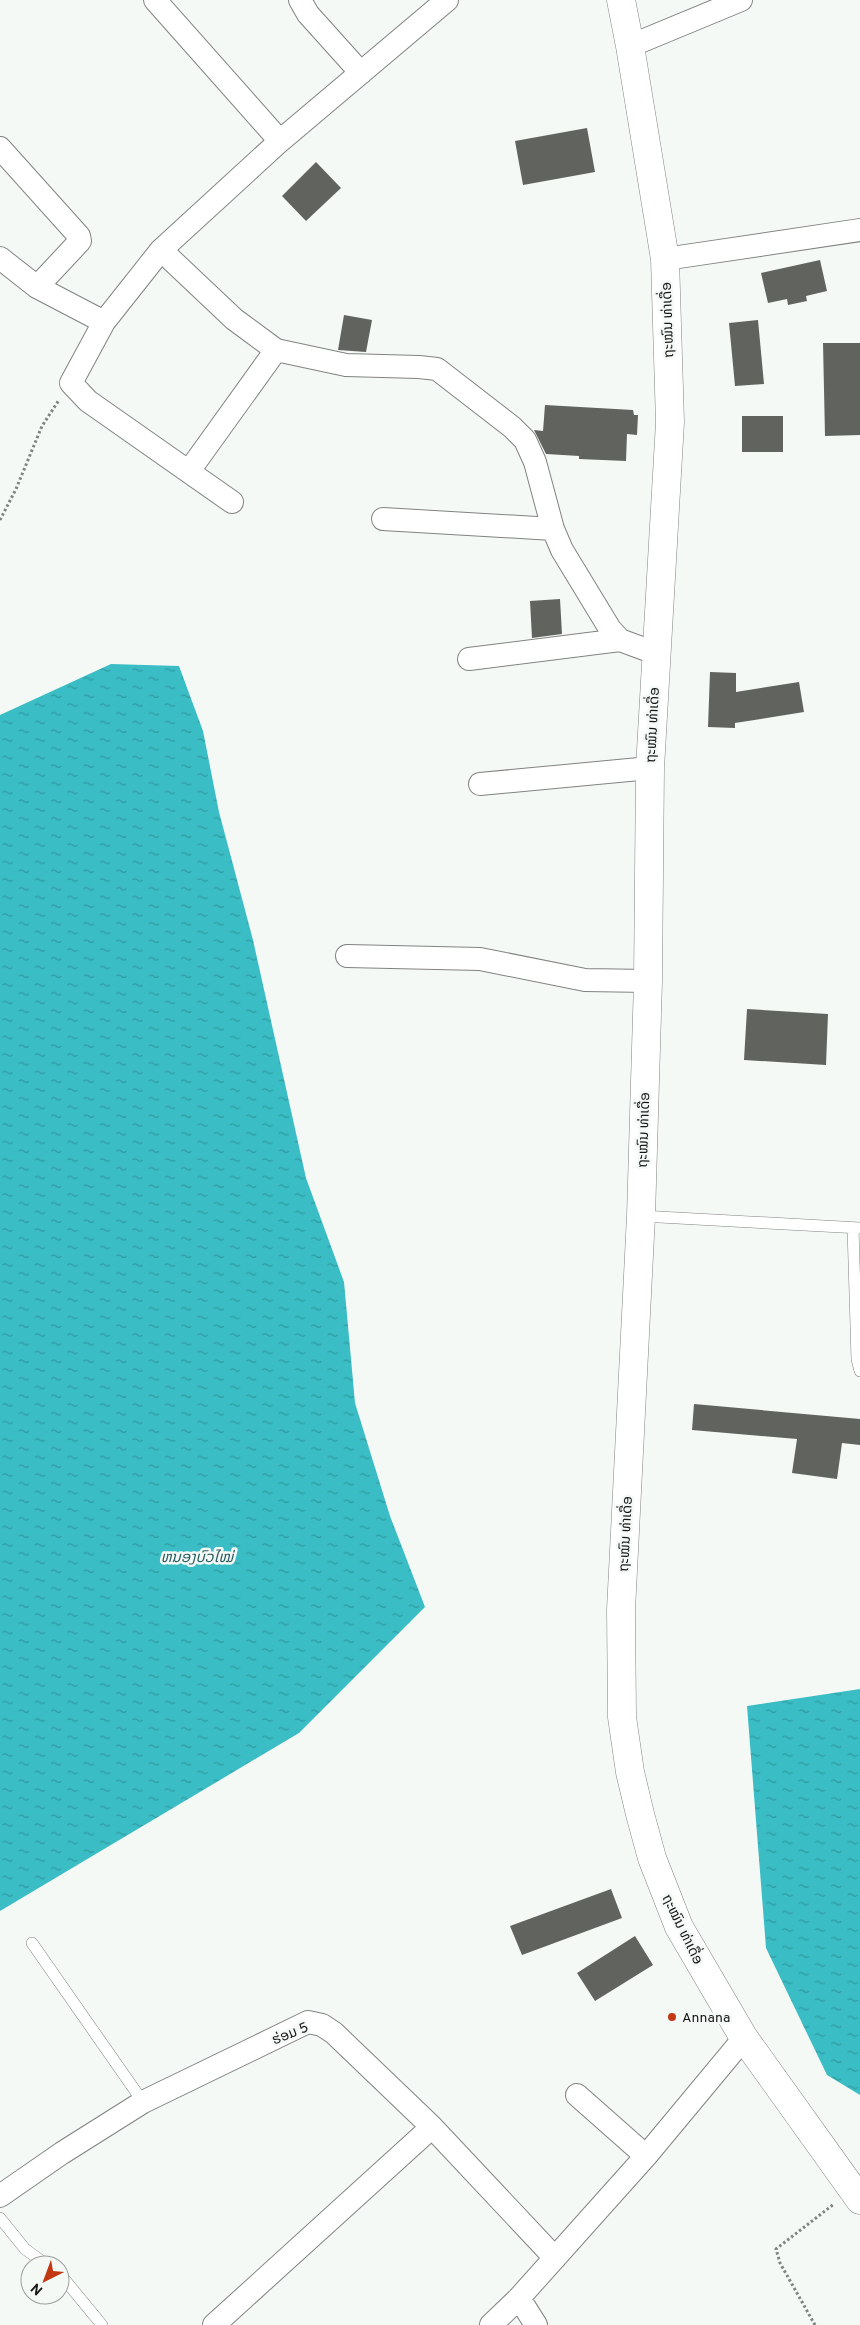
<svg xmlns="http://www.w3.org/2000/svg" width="860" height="2325" font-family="Overpass,'Noto Sans Lao',sans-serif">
<defs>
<pattern id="water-ripples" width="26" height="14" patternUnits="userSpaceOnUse" patternTransform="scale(1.25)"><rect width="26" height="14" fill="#3abdc5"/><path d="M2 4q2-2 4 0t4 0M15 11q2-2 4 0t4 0" fill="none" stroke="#30999f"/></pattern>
</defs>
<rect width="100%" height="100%" fill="#f5f9f6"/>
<path fill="url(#water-ripples)" d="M 111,664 L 179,666 L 203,731 L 219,812 L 253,940 L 306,1178 L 344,1282 L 355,1403 L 390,1516 L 425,1607 L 299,1733 L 0,1911 L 0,715 Z
M 860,1689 L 860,2095 L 827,2075 L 766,1948 L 747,1706 Z"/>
<path fill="#61635f" d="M 587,128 L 595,172 L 523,185 L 515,141 Z
M 316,162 L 341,188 L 306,221 L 282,196 Z
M 820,260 L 827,291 L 806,296 L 807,301 L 788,305 L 787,299 L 768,303 L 761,273 Z
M 344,315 L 372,320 L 366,352 L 338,350 Z
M 758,320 L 764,384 L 735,386 L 729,323 Z
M 823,343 L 860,343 L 860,435 L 825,436 Z
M 545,405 L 633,410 L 634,415 L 638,415 L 637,435 L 627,434 L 626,461 L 579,459 L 579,456 L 546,454 L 534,430 L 543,431 Z
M 742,416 L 783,416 L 783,452 L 742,452 Z
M 560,599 L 562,634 L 532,638 L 530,601 Z
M 710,672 L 736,673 L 736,692 L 799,682 L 804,712 L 735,723 L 735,728 L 708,727 Z
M 747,1009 L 828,1014 L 826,1065 L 744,1060 Z
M 694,1404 L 860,1419 L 860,1445 L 842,1443 L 837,1479 L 792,1473 L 797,1439 L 692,1430 Z
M 611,1889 L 622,1918 L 522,1955 L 510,1926 Z
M 635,1936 L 653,1965 L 595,2001 L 577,1973 Z"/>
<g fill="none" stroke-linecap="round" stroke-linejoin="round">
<defs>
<path id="service" d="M 641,1216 L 860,1228
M 853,1228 L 857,1359 L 860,1371
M 32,1943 L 143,2102
M 0,2218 L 25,2249 L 47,2265
M 60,2274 L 102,2325"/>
<path id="minor" d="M 155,0 L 280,141
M 300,0 L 308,14 L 361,73
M 630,46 L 741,0
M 0,148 L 79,236 L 80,241 L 37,287
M 161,250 L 234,319 L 276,350
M 0,258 L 37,287 L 104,322
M 665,259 L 860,230
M 189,471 L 276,350 L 346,365 L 419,367 L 437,369 L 512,427 L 525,440 L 535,462 L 553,529 L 562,550 L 610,629 L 620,640 L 655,653
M 232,502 L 88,401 L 71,383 L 104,322 L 161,250 L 280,141 L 447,0
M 383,519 L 553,529
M 469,659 L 620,640
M 480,784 L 650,768
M 347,956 L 480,959 L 585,980 L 648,981
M 577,2095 L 646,2156
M 0,2196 L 62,2153 L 143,2102 L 308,2022 L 322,2025 L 334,2033 L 432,2127 L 555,2258
M 519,2298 L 536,2325
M 214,2325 L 432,2127
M 491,2325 L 519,2298 L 646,2156 L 744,2038"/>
<path id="primary" d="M 621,0 L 630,46 L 665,259 L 670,422 L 650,768 L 648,981 L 641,1216 L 621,1610 L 622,1717 L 630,1772 L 640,1814 L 652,1858 L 679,1927 L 744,2038 L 860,2200"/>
</defs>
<use href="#service" stroke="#808380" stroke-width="12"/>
<use href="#minor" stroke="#808380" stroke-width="24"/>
<use href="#primary" stroke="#808380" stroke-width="29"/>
<path stroke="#818381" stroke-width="3" stroke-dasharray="2.5 2.5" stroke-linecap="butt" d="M 0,520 L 16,489 L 42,426 L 59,400
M 815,2325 L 780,2263 L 776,2249 L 834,2204"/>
<use href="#service" stroke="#fff" stroke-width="11"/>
<use href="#minor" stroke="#fff" stroke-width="22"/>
<use href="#primary" stroke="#fff" stroke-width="28"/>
</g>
<circle fill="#c23813" stroke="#f5f9f6" stroke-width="2" cx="672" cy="2017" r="5"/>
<g text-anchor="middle" stroke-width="5" stroke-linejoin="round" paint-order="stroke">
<g font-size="14" fill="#151615" stroke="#f5f9f6">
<text transform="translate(667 320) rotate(-92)" y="5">ຖະໝົນ ທ່າເດື່ອ</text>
<text transform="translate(652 725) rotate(-87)" y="5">ຖະໝົນ ທ່າເດື່ອ</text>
<text transform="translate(643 1130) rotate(-88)" y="5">ຖະໝົນ ທ່າເດື່ອ</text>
<text transform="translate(625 1534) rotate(-87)" y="5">ຖະໝົນ ທ່າເດື່ອ</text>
<text transform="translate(683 1929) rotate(64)" y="5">ຖະໝົນ ທ່າເດື່ອ</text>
<text transform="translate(290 2033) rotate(-22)" y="5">ຮ່ອມ 5</text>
</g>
<g font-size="14" fill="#151615" stroke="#f5f9f6" text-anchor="start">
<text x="682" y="2022">Annana</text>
</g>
<g font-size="15" font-style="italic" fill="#2a5f62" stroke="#f5f9f6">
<text x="197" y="1562">ຫນອງບົວໄໝ່</text>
</g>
</g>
<g transform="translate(45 2280) rotate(222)"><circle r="24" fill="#f5f9f6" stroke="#9b9e9c"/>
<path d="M0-4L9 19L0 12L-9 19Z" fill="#c23813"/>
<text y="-8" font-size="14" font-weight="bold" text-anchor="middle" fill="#151615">N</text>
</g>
</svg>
